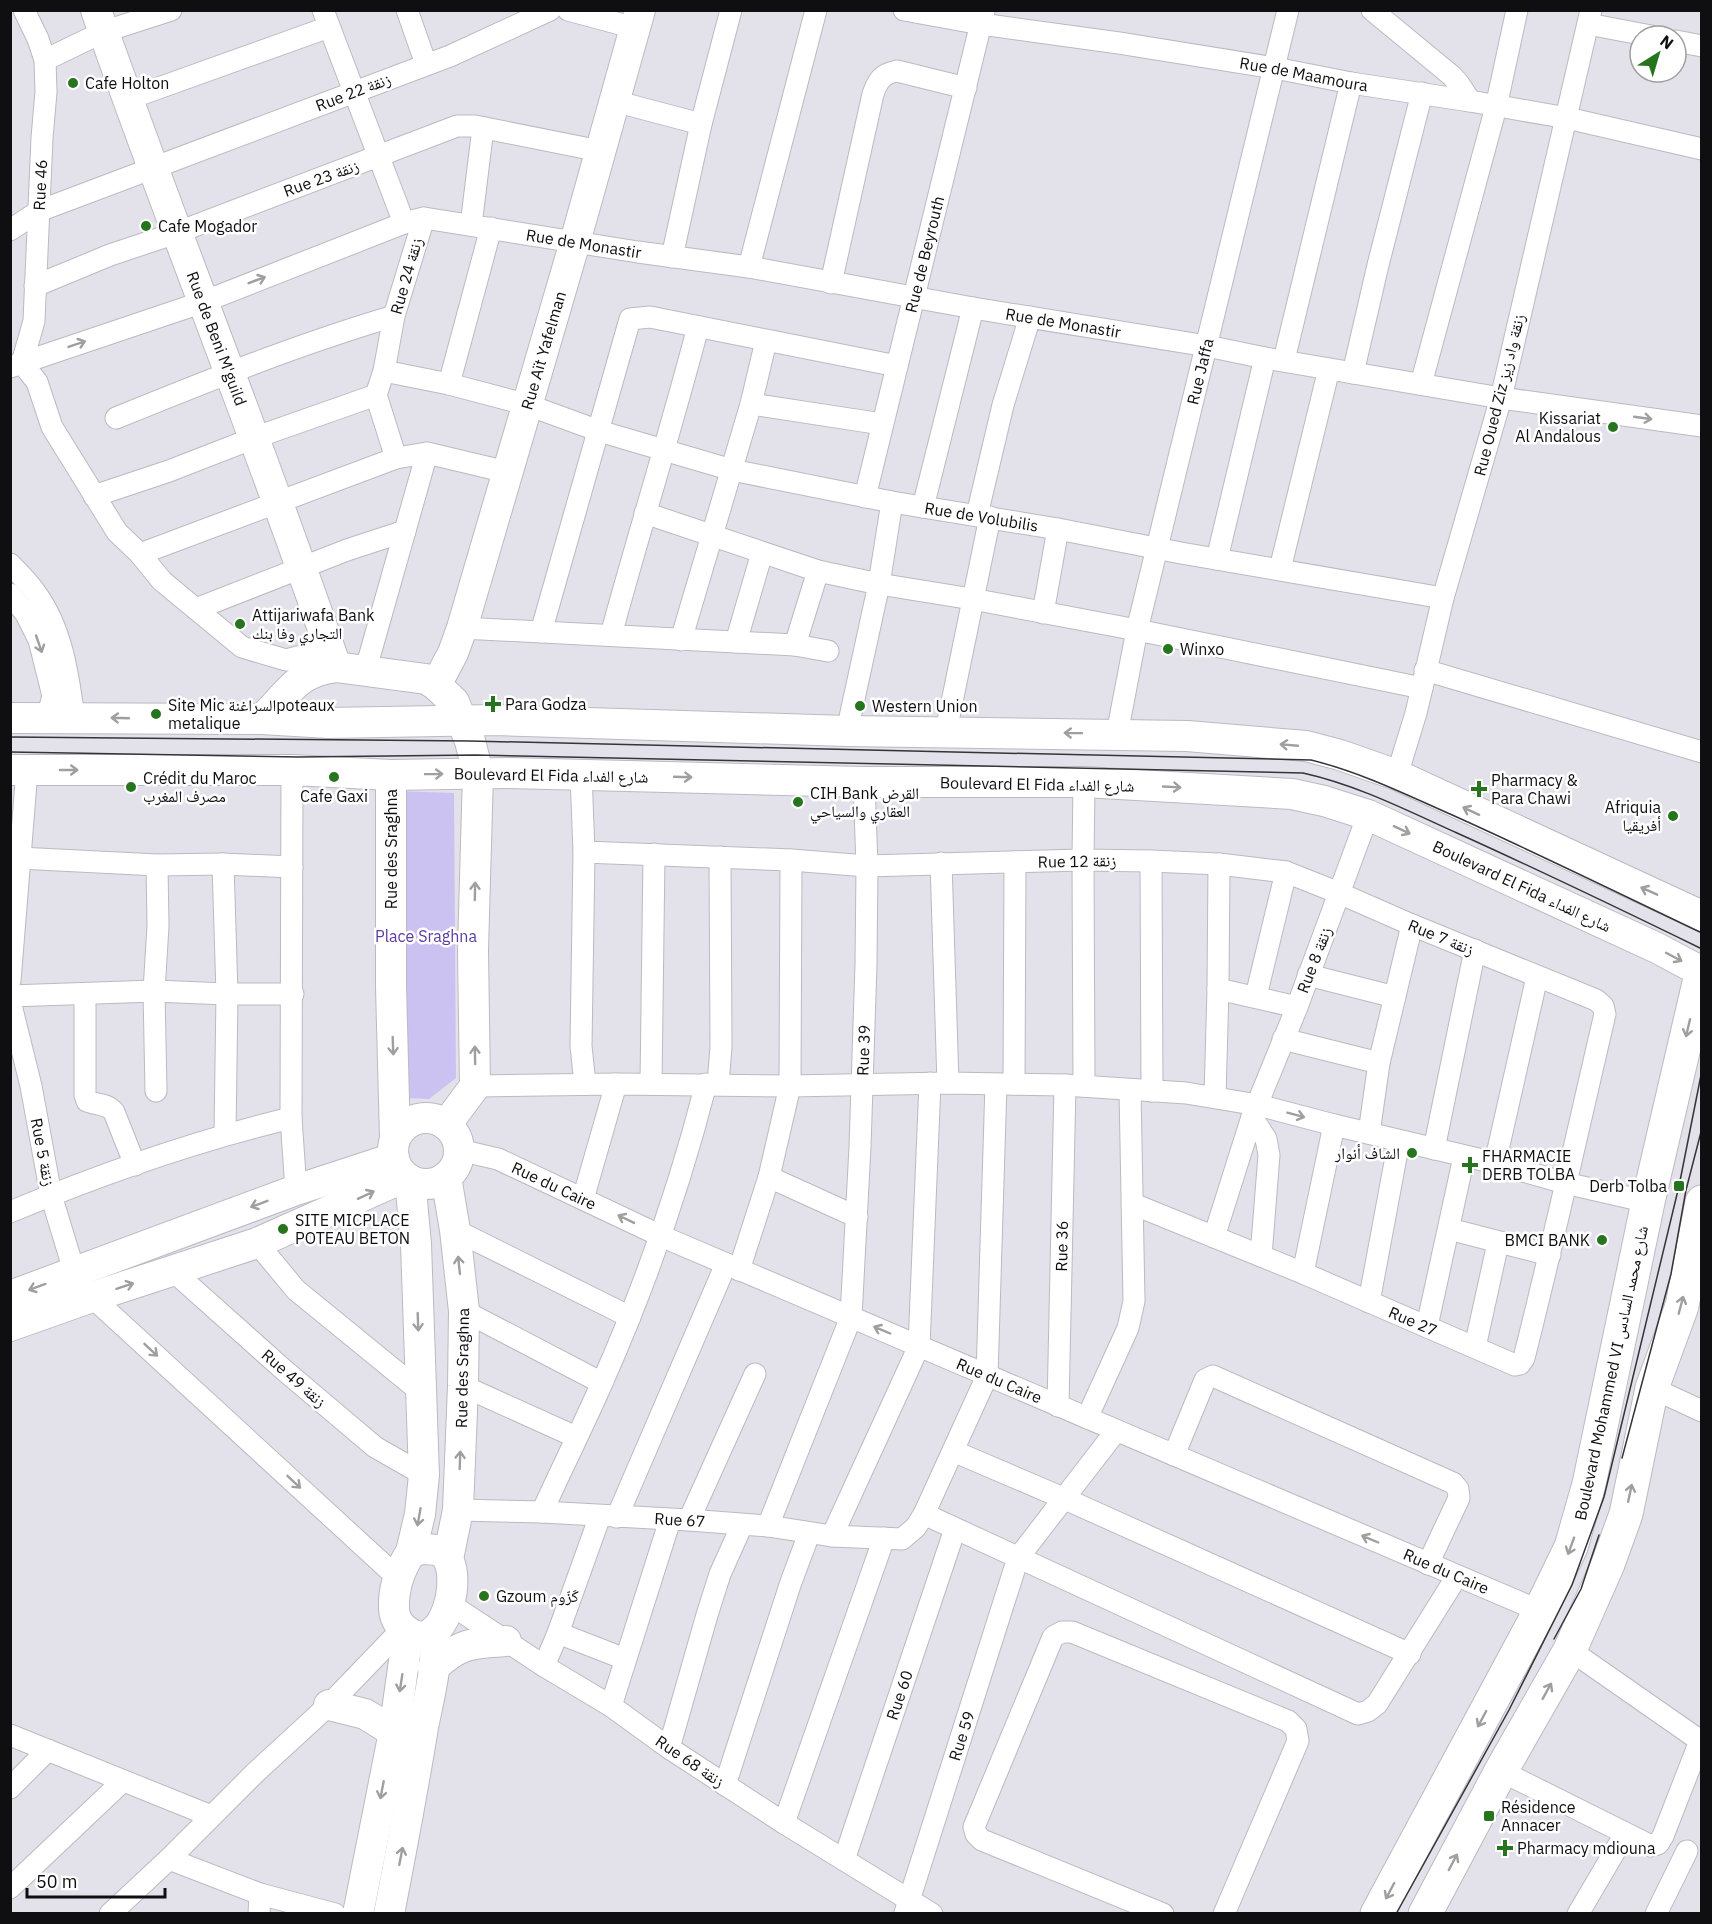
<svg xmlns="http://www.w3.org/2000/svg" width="1712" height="1924" font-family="'IBM Plex Sans','Noto Naskh Arabic',sans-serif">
<rect width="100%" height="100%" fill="#e3e1e9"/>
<path fill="#ccc2f2" d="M 396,791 L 454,793 L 456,1078 L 429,1099 L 407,1098 Z"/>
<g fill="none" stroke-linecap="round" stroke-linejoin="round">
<defs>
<g id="street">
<path d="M 323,10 L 404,223"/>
<path d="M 407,10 L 426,64"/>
<path d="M 568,10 L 635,28"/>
<path id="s1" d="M 904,10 L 981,24 L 1119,43 L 1275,68 L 1351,83 L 1470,101 L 1567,118 L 1702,149"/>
<path d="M 1372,10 L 1452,76 L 1459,84 L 1470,101"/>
<path d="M 1588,24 L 1651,36"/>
<path d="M 1676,41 L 1702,46"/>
<path d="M 45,60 L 103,32 L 171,10"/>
<path d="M 128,99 L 329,27"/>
<path d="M 614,101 L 701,124"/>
<path d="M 471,225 L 483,128"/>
<path d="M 10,230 L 39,211 L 450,56 L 550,10"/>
<path d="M 672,257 L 701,124 L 731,10"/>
<path d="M 749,267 L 816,10"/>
<path d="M 831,283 L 873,94 C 878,80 882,74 897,71 L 966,88"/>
<path d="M 35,286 L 110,255 L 176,233 L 457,126 L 475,126 L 600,151"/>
<path d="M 1284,360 L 1351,83"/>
<path d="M 22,363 L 37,382 L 52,427 L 117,532 L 140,554 L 162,581 L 242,647 L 286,660 L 330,649"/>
<path id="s2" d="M 22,363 L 34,321 L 42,138 L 46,92 L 45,60 L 38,39 L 24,10"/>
<path id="s3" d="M 10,367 L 203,302 L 404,223 L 424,218 L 638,252 L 749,267 L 973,308 L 1207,346 L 1265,358 L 1501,398 L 1702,426"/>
<path id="s4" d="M 384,371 L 449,384 L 528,405 L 599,431 L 732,470 L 892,502 L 1058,529 L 1181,553 L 1443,598"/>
<path d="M 1353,373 L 1378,265 L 1422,93"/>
<path d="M 449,384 L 491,228"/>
<path d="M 1421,384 L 1496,107 L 1517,10"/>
<path d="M 751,404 L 882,424"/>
<path d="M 116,418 C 207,381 299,344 394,316"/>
<path d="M 396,458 L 376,395 L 384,371 L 394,316 L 424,218"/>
<path d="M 94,496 L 169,471 L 254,438 L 376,395"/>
<path id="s5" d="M 865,497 L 984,11"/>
<path d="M 923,507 L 973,308"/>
<path d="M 645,513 L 818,571 L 879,584 L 972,599 L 1137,630 L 1422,688"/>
<path d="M 977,515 L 1003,405 L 1030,317"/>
<path d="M 140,554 L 396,458 L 427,453 L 507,472"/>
<path d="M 1217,559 L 1265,358"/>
<path d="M 10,564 C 19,573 28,582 35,592 C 62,628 68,674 74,717"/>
<path d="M 1280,569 L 1329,369"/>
<path d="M 10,594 L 26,614 L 39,640 L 53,696 L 47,718"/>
<path d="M 196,609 L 347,550 L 405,531"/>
<path d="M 1043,613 L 1058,529"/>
<path d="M 462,628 L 795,645 L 828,651"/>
<path d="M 541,632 L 630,319 L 650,317 L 897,366"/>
<path d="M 611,635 C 639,532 671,430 698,327"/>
<path d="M 681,640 L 751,404 L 766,341"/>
<path d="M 736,642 L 762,553"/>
<path d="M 795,645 L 818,571"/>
<path d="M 1425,670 L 1702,752"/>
<path d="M 365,672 L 427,453"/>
<path d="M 847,731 L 879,584 L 892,502"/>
<path d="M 946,731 L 990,517"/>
<path id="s6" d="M 1117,734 L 1137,630 L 1288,10"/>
<path d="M 292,770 L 291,1118 L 296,1190"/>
<path d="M 581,774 L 584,852 L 581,1046 L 585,1084"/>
<path d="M 1397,775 L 1416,713 L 1443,598 L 1501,398 L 1591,10"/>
<path d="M 1084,782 L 1083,860 L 1084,1086"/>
<path d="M 584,852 L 791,860 L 867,866 L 1083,860 L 1151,861 L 1219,864 L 1286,872 L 1339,893 L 1412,925 L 1596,1000 L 1603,1006 L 1605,1014 C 1578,1129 1553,1244 1524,1358 L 1520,1364 L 1515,1365 L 1303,1273 L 1133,1204"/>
<path d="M 19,858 L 157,865 L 223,864 L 292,867"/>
<path d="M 1151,861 L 1152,1091"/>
<path d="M 941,863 L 948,1083"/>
<path d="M 223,864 L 227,994 L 225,1134"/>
<path d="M 1308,975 L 1395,997"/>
<path d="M 10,981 L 27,770"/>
<path d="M 1218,989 L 1297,1007"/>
<path d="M 85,994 L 85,1095 L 87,1101 C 96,1105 107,1103 114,1112 L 135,1165"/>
<path d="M 10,996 L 154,991 L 227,994 L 293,994"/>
<path d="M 1256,996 L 1286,872"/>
<path d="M 10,1001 L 31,1086 L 51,1195 L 75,1274 L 92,1297 L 398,1578"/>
<path d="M 1283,1039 L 1379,1063"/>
<path d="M 651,1084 L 654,854"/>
<path d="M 718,1084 L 721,1047 L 720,857"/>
<path d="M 1014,1084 L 1015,862"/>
<path d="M 475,1086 L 616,1084 L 790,1086 L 948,1083 L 1065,1085 L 1186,1093 L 1258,1105 L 1334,1125 L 1495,1163 L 1565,1183 L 1648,1202"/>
<path d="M 156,1091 L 154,991 L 158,926 L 157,865"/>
<path d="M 1215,1097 L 1218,989 L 1219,864"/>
<path d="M 1252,1117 L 1266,1139 L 1269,1155 L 1261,1256"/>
<path d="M 1369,1133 L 1379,1063 L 1412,925"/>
<path d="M 1434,1149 L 1475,950"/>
<path id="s7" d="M 459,1150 L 498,1159 L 661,1236 L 1540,1611"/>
<path d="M 1495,1163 L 1537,977"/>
<path d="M 769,1177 L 857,1217"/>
<path d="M 583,1199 L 616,1084"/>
<path d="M 10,1212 C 101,1174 195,1141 291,1118"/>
<path d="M 1449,1229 L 1550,1255"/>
<path d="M 455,1230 L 630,1317"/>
<path d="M 1214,1237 L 1252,1117 L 1297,1007 L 1368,815"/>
<path d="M 257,1243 L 296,1290 L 421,1392"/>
<path d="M 739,1270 L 769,1177 L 790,1086 L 791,860"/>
<path d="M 173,1271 L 284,1370 L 375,1447 L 424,1475"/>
<path d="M 1303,1273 L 1334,1125"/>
<path d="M 1369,1302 L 1399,1141"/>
<path d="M 464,1311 L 602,1383"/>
<path d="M 1427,1326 L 1464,1157"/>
<path d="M 1475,1347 L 1498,1243"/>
<path d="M 463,1386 L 576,1437"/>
<path d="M 1652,1388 L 1702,1411"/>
<path id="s8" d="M 1058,1406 L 1065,1085"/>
<path d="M 1087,1418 L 1128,1328 L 1134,1301 L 1130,1090"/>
<path d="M 953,1451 L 1063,1498 L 1410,1654"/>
<path d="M 1174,1455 L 1205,1380 L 1213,1376 L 1453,1483 L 1458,1489 L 1459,1498 L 1428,1564"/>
<path id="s9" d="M 458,1510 L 542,1512 L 689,1520 L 768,1526 L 832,1536 L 902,1539 L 916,1527 L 924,1514 L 987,1376 L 996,1084"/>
<path d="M 542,1512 C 562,1468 583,1426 602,1383 C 645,1286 680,1186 706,1084"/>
<path d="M 924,1514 L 1358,1714 L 1368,1711 L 1377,1704 L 1457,1576"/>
<path d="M 617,1517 L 726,1264"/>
<path d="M 689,1520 L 755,1374"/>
<path id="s10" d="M 768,1526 L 851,1317 L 860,1147 L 866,964 L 867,866 L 864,782"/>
<path d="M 832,1536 L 919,1346 L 930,1083"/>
<path d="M 450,1604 L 544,1666 L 611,1706 L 669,1748 L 784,1823 L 932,1914"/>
<path d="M 558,1633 L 625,1659"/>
<path d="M 1570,1650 L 1702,1742"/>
<path d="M 544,1666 L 558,1633 L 600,1516"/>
<path d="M 611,1706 L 670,1520"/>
<path d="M 10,1735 L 211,1816"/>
<path d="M 669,1748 L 707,1615 L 720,1574 L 742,1525"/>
<path d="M 1501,1771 L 1651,1846 L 1658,1844 L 1663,1836 L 1700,1741"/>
<path d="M 725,1785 L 791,1582 L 809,1534"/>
<path d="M 10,1788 L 48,1750"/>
<path d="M 784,1823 L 884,1538"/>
<path d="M 169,1859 L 260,1894 L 335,1914"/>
<path id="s11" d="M 844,1860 L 955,1529"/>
<path d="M 10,1888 L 123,1781"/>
<path id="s12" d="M 905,1913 L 1018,1558 L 1116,1431"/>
<path d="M 110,1914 L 169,1859 L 256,1772 L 329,1705 L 403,1628"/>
<path d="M 259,1914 L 260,1894"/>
<path d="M 1163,1914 L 982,1840 L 976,1834 L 974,1827 L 1053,1637 L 1062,1632 L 1072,1632 L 1288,1721 L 1296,1729 L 1298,1741 L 1224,1914"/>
<path d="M 1578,1914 L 1625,1834"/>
<path d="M 1656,1914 L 1687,1851"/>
</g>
<g id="secondary">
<path id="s13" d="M 96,10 C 173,230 261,446 336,667"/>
<path id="s14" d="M 436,685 L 453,653 L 462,628 L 575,242 L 640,10"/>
<path d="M 10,718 L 262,719 L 328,723 L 494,720 L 847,731 L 1187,736 L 1306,746 L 1340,755 L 1397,775 L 1702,916"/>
<path d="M 262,719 C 289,694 295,672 336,667 L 426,679 L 436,685 L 454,702 L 470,741 L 478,773 L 473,950 L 475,1086 L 446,1125"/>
<path d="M 10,770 L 292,770 L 391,775 L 508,773 L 864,782 L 1084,782 L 1292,794 L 1324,801 L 1368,815 L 1657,948 L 1702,972"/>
<path d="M 391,775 L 391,987 L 395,1138"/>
<circle cx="426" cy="1151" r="33"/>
<path d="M 446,1177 L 455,1230 L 464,1311 L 463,1386 L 458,1510 L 448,1559"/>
<path d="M 410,1180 L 416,1244 L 424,1475 L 420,1514 L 411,1552"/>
<path d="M 10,1296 L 296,1190 L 394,1158"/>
<path d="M 10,1326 L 92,1297 L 257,1243 L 405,1177"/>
<path d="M 422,1549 C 430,1549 438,1549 444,1554 C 465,1574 444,1657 408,1632 C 399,1626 395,1620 394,1609 C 393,1589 400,1569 411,1552 Z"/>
<path d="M 433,1668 C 460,1643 471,1643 506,1641"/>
<path d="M 329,1705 L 365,1714 L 394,1732"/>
<path d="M 358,1914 L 394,1732 L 408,1633"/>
<path d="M 389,1914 C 401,1852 413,1789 423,1727 C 429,1697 439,1662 434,1631"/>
</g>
<path id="primary" d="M 1377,1914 L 1540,1611 L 1571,1547 L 1589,1484 L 1648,1202 L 1702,970
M 1425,1914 L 1501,1771 L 1570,1650 L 1608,1564 L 1626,1514 L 1652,1388 L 1682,1306 L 1702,1202"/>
</defs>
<use href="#street" stroke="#bbbac2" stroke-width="23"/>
<use href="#secondary" stroke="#bbbac2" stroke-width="32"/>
<use href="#primary" stroke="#bbbac2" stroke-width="35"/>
<use href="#street" stroke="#fff" stroke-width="21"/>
<use href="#secondary" stroke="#fff" stroke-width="30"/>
<use href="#primary" stroke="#fff" stroke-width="33"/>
<path stroke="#353438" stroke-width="1.5" d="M 10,737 L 470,741 L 1311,760 C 1360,772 1405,794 1450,814 C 1535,852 1618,893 1702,933
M 10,752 L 299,757 L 475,755 L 1303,773 C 1357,785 1406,810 1457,833 C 1539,870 1620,909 1702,949
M 1622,1458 L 1671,1274 L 1686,1190 L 1702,1128
M 1554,1639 L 1581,1589 L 1599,1535
M 1396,1914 L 1509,1710 L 1572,1585 L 1604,1497 L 1679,1186 L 1702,1070"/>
</g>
<defs><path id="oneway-shaft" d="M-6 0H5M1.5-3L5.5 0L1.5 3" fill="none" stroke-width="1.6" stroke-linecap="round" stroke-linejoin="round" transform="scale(1.5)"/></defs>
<g stroke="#9f9fa0">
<use href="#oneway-shaft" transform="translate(257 280) rotate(-21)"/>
<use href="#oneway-shaft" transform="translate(77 344) rotate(-19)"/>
<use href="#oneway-shaft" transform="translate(1643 418) rotate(8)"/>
<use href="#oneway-shaft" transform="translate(39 644) rotate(71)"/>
<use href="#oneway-shaft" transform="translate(120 718) rotate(-178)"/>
<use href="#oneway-shaft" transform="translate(1073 733) rotate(-179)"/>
<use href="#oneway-shaft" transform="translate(1289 745) rotate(-175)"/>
<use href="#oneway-shaft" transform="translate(69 770)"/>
<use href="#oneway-shaft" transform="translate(434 774) rotate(-1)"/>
<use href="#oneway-shaft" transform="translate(683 777) rotate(2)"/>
<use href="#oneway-shaft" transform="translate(1172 787) rotate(3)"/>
<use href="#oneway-shaft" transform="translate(1471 811) rotate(-155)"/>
<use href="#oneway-shaft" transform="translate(1402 830) rotate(25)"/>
<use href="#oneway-shaft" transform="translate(475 891) rotate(-89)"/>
<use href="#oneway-shaft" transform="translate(1649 891) rotate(-156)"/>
<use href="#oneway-shaft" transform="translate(1674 957) rotate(28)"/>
<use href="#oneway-shaft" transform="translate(1688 1028) rotate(103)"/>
<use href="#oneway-shaft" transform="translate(393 1046) rotate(88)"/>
<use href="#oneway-shaft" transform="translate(475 1055) rotate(-91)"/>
<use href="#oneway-shaft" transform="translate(1296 1115) rotate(15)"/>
<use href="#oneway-shaft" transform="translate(366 1195) rotate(-25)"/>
<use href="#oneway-shaft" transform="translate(259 1204) rotate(159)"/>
<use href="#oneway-shaft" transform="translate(626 1219) rotate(-154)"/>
<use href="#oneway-shaft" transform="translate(459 1265) rotate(-96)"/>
<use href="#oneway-shaft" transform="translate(125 1286) rotate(-18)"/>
<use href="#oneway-shaft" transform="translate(37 1287) rotate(160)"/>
<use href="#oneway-shaft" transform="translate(1681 1305) rotate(-75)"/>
<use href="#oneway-shaft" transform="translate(418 1322) rotate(88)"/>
<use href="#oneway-shaft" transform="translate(882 1330) rotate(-157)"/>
<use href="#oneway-shaft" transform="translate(151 1350) rotate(43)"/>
<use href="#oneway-shaft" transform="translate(460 1460) rotate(-88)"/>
<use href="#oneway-shaft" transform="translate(294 1482) rotate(43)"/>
<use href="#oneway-shaft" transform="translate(1630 1493) rotate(-78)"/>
<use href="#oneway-shaft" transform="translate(419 1517) rotate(100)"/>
<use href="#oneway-shaft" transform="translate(1370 1539) rotate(-157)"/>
<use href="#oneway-shaft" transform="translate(1571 1546) rotate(110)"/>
<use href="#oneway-shaft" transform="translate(401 1683) rotate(99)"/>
<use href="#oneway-shaft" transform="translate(1547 1691) rotate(-61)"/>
<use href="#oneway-shaft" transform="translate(1482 1719) rotate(118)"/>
<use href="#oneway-shaft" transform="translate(382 1790) rotate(101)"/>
<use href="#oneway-shaft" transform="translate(401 1856) rotate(-79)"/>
<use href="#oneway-shaft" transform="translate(1453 1862) rotate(-62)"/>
<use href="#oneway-shaft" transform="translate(1390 1891) rotate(118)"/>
</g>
<g fill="#26751e" stroke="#fff" stroke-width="2">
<circle cx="73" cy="83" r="6"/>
<circle cx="146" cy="226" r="6"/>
<circle cx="1613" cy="427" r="6"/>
<circle cx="240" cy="624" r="6"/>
<circle cx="1168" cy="649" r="6"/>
<path d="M490 695h6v6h6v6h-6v6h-6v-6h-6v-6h6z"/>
<circle cx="860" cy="706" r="6"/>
<circle cx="156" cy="714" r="6"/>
<circle cx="334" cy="777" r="6"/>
<circle cx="131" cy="787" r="6"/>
<path d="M1476 780h6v6h6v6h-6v6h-6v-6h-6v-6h6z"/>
<circle cx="798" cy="802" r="6"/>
<circle cx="1673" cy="816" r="6"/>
<circle cx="1412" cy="1153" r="6"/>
<path d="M1467 1156h6v6h6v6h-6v6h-6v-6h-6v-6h6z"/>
<rect x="1673" y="1180" width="12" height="12" rx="3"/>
<circle cx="283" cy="1229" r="6"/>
<circle cx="1602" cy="1240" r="6"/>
<circle cx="484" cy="1596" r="6"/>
<rect x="1483" y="1810" width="12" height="12" rx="3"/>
<path d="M1502 1839h6v6h6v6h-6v6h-6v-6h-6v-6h6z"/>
</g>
<g text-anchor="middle" stroke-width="5" stroke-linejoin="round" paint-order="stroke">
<g font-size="16" fill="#0f0e11" stroke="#fff">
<text dy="6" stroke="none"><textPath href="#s1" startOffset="405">Rue de Maamoura</textPath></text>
<text transform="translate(353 92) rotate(-21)" y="6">Rue 22 زنقة</text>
<text transform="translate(321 178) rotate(-20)" y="6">Rue 23 زنقة</text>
<text dy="6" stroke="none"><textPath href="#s2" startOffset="180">Rue 46</textPath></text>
<text dy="6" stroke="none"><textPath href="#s3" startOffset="602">Rue de Monastir</textPath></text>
<text dy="6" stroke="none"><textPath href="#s5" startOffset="250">Rue de Beyrouth</textPath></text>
<text transform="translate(406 276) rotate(-74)" y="6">Rue 24 زنقة</text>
<text dy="6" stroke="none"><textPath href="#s3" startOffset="1088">Rue de Monastir</textPath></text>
<text dy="6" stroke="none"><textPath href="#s13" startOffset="350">Rue de Beni M'guild</textPath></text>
<text dy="6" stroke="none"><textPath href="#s14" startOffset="352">Rue Aït Yafelman</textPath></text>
<text dy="6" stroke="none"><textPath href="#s6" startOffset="372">Rue Jaffa</textPath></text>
<text transform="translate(1499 395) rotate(-76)" y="6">Rue Oued Ziz زنقة واد زيز</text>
<text dy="6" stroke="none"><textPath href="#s4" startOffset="616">Rue de Volubilis</textPath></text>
<text transform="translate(551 775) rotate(1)" y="6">Boulevard El Fida شارع الفداء</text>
<text transform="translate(1037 784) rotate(1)" y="6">Boulevard El Fida شارع الفداء</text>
<text transform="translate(391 849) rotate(-90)" y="6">Rue des Sraghna</text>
<text transform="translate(1077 861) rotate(-1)" y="6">Rue 12 زنقة</text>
<text transform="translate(1522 886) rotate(25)" y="6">Boulevard El Fida شارع الفداء</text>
<text transform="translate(1441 937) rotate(22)" y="6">Rue 7 زنقة</text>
<text transform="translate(1314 960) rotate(-69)" y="6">Rue 8 زنقة</text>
<text dy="6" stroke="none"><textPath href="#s10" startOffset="492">Rue 39</textPath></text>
<text transform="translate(43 1152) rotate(79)" y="6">Rue 5 زنقة</text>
<text dy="6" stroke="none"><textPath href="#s7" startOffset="102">Rue du Caire</textPath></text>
<text dy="6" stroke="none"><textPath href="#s8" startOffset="160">Rue 36</textPath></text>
<text transform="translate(1413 1321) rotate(23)" y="6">Rue 27</text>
<text transform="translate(462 1368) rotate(-89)" y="6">Rue des Sraghna</text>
<text transform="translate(1611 1373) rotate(-78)" y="6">Boulevard Mohammed VI شارع محمد السادس</text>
<text transform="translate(294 1378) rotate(41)" y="6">Rue 49 زنقة</text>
<text dy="6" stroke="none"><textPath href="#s7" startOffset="588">Rue du Caire</textPath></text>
<text dy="6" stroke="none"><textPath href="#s9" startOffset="222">Rue 67</textPath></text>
<text dy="6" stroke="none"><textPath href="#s7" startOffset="1074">Rue du Caire</textPath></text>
<text dy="6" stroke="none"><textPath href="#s11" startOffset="174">Rue 60</textPath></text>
<text dy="6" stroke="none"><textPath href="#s12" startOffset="186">Rue 59</textPath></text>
<text transform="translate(690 1761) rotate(34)" y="6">Rue 68 زنقة</text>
</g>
<g font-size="16" fill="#0f0e11" stroke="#fff" text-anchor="start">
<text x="85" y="89">Cafe Holton</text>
<text x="158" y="232">Cafe Mogador</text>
<text x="1601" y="424" text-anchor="end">Kissariat<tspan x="1601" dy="18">Al Andalous</tspan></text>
<text x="252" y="621">Attijariwafa Bank<tspan x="252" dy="18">التجاري وفا بنك</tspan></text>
<text x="1180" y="655">Winxo</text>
<text x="505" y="710">Para Godza</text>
<text x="168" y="711">Site Mic السراغنةpoteaux<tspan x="168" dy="18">metalique</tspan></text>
<text x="872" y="712">Western Union</text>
<text x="143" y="784">Crédit du Maroc<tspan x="143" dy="18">مصرف المغرب</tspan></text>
<text x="1491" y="786">Pharmacy &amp;<tspan x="1491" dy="18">Para Chawi</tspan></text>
<text x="810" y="799">CIH Bank القرض<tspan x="810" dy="18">العقاري والسياحي</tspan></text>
<text x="334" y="802" text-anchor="middle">Cafe Gaxi</text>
<text x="1661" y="813" text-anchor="end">Afriquia<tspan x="1661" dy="18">أفريقيا</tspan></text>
<text x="1400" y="1159" text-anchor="end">الشاف أنوار</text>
<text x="1482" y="1162">FHARMACIE<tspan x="1482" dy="18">DERB TOLBA</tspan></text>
<text x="1667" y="1192" text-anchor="end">Derb Tolba</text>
<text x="295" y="1226">SITE MICPLACE<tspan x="295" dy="18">POTEAU BETON</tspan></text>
<text x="1590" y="1246" text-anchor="end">BMCI BANK</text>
<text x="496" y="1602">Gzoum كَزّوم</text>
<text x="1501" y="1813">Résidence<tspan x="1501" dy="18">Annacer</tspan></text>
<text x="1517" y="1854">Pharmacy mdiouna</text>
</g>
<g font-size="16" fill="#5c3aa2" stroke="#fff">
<text x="426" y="942">Place Sraghna</text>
</g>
</g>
<rect width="1712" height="1924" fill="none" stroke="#0f0e11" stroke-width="24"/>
<g transform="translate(1658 54) rotate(37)"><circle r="28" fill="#ffffff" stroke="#9f9fa0" stroke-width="1.5"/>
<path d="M0-4.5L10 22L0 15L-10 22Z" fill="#26751e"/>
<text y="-9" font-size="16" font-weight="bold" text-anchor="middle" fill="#0f0e11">N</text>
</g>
<path d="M27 1888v9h138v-9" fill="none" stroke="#0f0e11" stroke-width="3"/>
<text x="36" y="1888" font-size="18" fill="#0f0e11" stroke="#ffffff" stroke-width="4.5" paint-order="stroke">50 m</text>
</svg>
